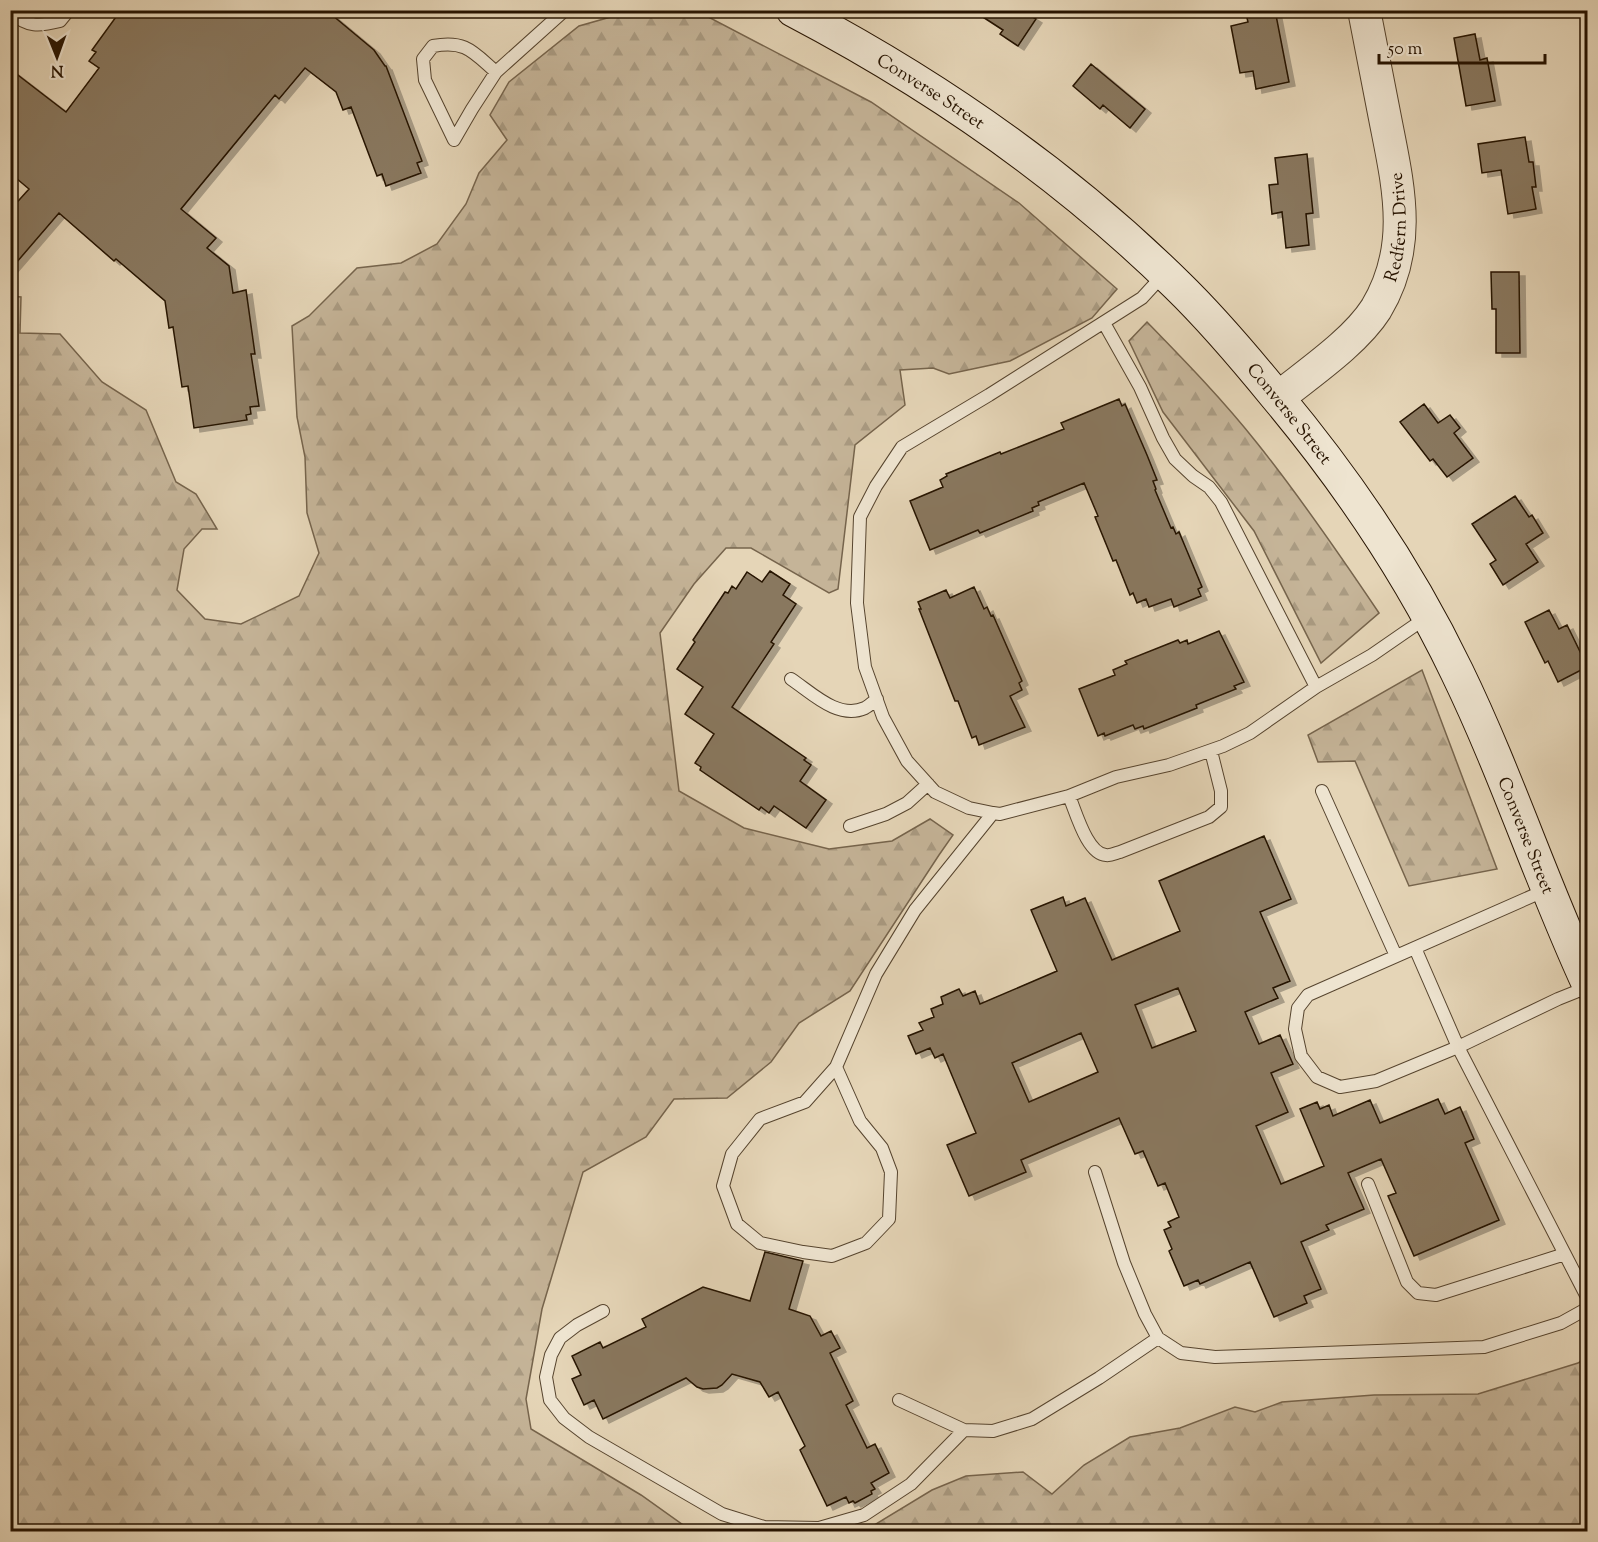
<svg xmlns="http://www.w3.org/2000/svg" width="1598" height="1542" font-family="'Sorts Mill Goudy',serif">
<defs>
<pattern id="forest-firs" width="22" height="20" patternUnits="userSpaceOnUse" patternTransform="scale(1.5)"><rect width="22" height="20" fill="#c5b498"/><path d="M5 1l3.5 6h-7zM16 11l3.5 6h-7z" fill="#a99a81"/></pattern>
<filter id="shadow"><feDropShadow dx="6" dy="4" stdDeviation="0" flood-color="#0004"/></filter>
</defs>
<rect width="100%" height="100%" fill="#e5d5b7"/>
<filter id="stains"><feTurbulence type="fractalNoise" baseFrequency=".00333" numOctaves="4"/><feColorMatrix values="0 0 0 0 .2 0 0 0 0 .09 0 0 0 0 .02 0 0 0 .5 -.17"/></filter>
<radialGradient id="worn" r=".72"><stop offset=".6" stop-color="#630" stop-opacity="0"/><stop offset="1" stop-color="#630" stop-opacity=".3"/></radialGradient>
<path fill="url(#forest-firs)" stroke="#76644c" stroke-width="1.5" d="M 617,11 L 697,11 L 871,102 L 1019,203 L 1117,289 L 1092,318 L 1010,361 L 949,374 L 933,368 L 900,370 L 905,405 L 855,445 L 838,589 L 829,593 L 751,548 L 726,548 L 694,584 L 660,633 L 679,791 L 744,828 L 829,849 L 892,841 L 930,819 L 953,835 L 939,855 L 850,991 L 799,1023 L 771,1062 L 727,1098 L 674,1099 L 646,1137 L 583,1172 L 542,1309 L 526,1399 L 531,1429 L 641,1495 L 686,1527 L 713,1531 L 11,1531 L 11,296 L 21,297 L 20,333 L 60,334 L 102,382 L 146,410 L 176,482 L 196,494 L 217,529 L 202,529 L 184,549 L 177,590 L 205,619 L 241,624 L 299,596 L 319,553 L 307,513 L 305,457 L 297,417 L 292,326 L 309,316 L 357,268 L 401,263 L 437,244 L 466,204 L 479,173 L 507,140 L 490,115 L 509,82 L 579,26 L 614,16 Z
M 1147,322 C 1185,361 1223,400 1257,443 C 1301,498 1340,555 1379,613 L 1321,663 L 1254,531 L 1163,412 L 1129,341 Z
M 1422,670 L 1497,869 L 1409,886 L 1355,761 L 1318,762 L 1308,735 Z
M 1587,1357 L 1588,1480 L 1585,1484 L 1588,1495 L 1587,1531 L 860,1531 L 871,1527 L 932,1490 L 966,1476 L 1023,1472 L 1052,1494 L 1084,1465 L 1130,1437 L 1180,1428 L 1235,1407 L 1255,1412 L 1282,1402 L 1374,1395 L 1478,1394 L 1578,1363 Z"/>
<path fill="#89785f" stroke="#261300" stroke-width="1.5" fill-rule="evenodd" filter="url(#shadow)" d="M 121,10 L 326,10 L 374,50 L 385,66 L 386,66 L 422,161 L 417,163 L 421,173 L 386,186 L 382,174 L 377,176 L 351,107 L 343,110 L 336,92 L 305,68 L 279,99 L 275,95 L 181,209 L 216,238 L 207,248 L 229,266 L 233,293 L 246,290 L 255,354 L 251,354 L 259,406 L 250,407 L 251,414 L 246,415 L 247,420 L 194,428 L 188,386 L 182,387 L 173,327 L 169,328 L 165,301 L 116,259 L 114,261 L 59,213 L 10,270 L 10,210 L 29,189 L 10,173 L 10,69 L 66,112 L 99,68 L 89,61 L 96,52 L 92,50 Z
M 972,10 L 1022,10 L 1036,19 L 1018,46 L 1000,34 L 1003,30 Z
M 1245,10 L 1275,10 L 1289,82 L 1256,89 L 1253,71 L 1240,73 L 1231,26 L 1248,22 Z
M 1475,34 L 1480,60 L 1487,58 L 1495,101 L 1466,106 L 1454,38 Z
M 1091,64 L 1145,109 L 1130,128 L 1103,105 L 1100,109 L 1073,86 Z
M 1525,137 L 1529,162 L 1533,162 L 1536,187 L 1532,187 L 1536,209 L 1508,214 L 1501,170 L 1482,173 L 1478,144 Z
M 1307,154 L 1313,213 L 1306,214 L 1309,245 L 1286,248 L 1282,212 L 1272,214 L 1269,185 L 1278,184 L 1275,158 Z
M 1491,272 L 1519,272 L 1520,353 L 1496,353 L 1496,309 L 1492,309 Z
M 1119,399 L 1122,406 L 1125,404 L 1147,455 L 1157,480 L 1153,481 L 1156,489 L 1155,490 L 1171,528 L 1173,527 L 1176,534 L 1179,532 L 1187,551 L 1202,587 L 1198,589 L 1201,596 L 1174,607 L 1171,599 L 1149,607 L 1146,599 L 1137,603 L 1133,593 L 1130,595 L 1116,560 L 1113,561 L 1095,517 L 1098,516 L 1084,483 L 1038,502 L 1039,505 L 1032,508 L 1033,511 L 980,533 L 978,530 L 930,550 L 910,501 L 943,487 L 940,480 L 947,476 L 946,474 L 1000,452 L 1001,454 L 1064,429 L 1061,423 Z
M 1424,404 L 1438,423 L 1450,415 L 1460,428 L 1454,433 L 1473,458 L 1447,477 L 1433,459 L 1430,461 L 1400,422 Z
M 1515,496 L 1529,517 L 1532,515 L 1543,533 L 1526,544 L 1538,562 L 1503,585 L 1490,564 L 1496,560 L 1472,524 Z
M 770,571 L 790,584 L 783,595 L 796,604 L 771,642 L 774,644 L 732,707 L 806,758 L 804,760 L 811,765 L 800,781 L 826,800 L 806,828 L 774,806 L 769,813 L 761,807 L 759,810 L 700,770 L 701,767 L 695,763 L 714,734 L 685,714 L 703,687 L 677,669 L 695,642 L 693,640 L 725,592 L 728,593 L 732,586 L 736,589 L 747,572 L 762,582 Z
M 974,587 L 984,609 L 987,607 L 991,616 L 993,615 L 1022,681 L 1019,683 L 1022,690 L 1010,696 L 1025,727 L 979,745 L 976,736 L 972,738 L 958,701 L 955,701 L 919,609 L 921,609 L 918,602 L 946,590 L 950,598 Z
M 1549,610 L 1559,629 L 1567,625 L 1587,666 L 1587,667 L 1558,682 L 1548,661 L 1545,663 L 1525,622 Z
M 1219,631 L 1244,682 L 1234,686 L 1236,689 L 1196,705 L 1197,708 L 1144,729 L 1143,726 L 1135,729 L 1133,725 L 1105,736 L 1104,733 L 1098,736 L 1079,689 L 1115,675 L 1113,670 L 1127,664 L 1125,661 L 1178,640 L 1180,643 L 1187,640 L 1188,644 Z
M 1264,836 L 1291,899 L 1260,912 L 1290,981 L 1273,988 L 1278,998 L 1245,1012 L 1259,1044 L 1280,1035 L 1293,1064 L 1271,1073 L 1288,1112 L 1256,1126 L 1281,1184 L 1324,1166 L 1300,1109 L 1317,1102 L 1320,1109 L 1329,1105 L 1333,1116 L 1370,1100 L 1380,1123 L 1438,1099 L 1445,1114 L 1460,1107 L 1474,1139 L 1465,1143 L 1499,1220 L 1414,1256 L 1388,1196 L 1396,1193 L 1381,1159 L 1348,1173 L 1364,1209 L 1326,1225 L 1329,1230 L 1301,1242 L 1321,1289 L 1304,1296 L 1307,1303 L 1274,1317 L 1250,1262 L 1200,1284 L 1198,1280 L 1184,1286 L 1169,1251 L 1172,1249 L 1164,1230 L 1171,1227 L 1168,1222 L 1179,1217 L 1165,1183 L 1158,1186 L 1143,1151 L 1135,1154 L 1119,1118 L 1021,1160 L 1026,1172 L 969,1196 L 947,1145 L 976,1133 L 943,1054 L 935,1058 L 930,1048 L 916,1054 L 908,1036 L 923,1030 L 919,1023 L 934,1017 L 931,1009 L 943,1004 L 941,997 L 959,989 L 963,996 L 975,991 L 980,1004 L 1057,971 L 1031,910 L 1063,897 L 1066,906 L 1085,898 L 1112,960 L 1180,931 L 1159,881 ZM 1178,988 L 1196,1031 L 1152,1048 L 1135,1005 ZM 1081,1033 L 1098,1072 L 1029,1102 L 1012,1063 Z
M 765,1252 L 803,1261 L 789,1309 L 810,1316 L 821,1336 L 831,1331 L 840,1348 L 830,1353 L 853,1401 L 846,1405 L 867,1448 L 875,1444 L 889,1473 L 871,1483 L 875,1489 L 871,1491 L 872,1494 L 855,1503 L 853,1501 L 849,1503 L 846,1497 L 827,1506 L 800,1450 L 805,1446 L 778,1392 L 769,1397 L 760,1382 L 732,1374 L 722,1385 L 717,1388 L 703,1389 L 697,1387 L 686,1378 L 603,1419 L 594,1400 L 584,1405 L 572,1379 L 581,1375 L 572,1356 L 600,1342 L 603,1348 L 646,1327 L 642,1319 L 703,1287 L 750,1301 Z"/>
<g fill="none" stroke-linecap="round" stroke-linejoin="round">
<defs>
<path id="service" d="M 10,11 C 27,28 40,26 60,21 L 69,10
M 496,72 C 473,52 466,40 433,46 L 423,59 L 425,80 L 454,140 L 472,109 L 496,72 L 565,10
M 1104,323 L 1140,387 L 1163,438 L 1175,459 L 1193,476 L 1209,487 L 1221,502 L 1316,687
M 791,679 C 812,693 838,720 865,708 C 869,706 873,702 877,699
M 1322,791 L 1396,956
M 1069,796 C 1076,812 1087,854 1106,855 C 1110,856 1116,853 1120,852 L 1209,817 L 1221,807 L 1221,791 L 1211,751
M 993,813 L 1000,814 L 1069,796 L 1116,777 L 1169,765 L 1223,746 L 1250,733 L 1316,687 L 1372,655 L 1427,617
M 850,826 L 886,814 L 907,803 L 928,784
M 1546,890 L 1308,995 L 1298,1008 L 1295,1029 L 1301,1056 L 1317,1077 L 1340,1087 L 1376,1081 L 1458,1047 L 1558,999 L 1588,987
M 1415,948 L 1458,1047 L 1588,1299
M 836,1067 L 860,1121 L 882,1148 L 891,1172 L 889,1219 L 866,1243 L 832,1256 L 803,1252 L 760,1243 L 737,1224 L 723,1186 L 732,1154 L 760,1119 L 805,1102 L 836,1067 L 876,974 L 915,910 L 993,813 L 969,808 L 935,792 L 907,761 L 883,717 L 865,667 L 857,603 L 860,517 L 876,486 L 902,447 L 989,395 L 1142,298 L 1164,274
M 1095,1172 L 1124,1263 L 1145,1314 L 1158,1338 L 1181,1353 L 1215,1357 L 1484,1347 L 1561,1323 L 1588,1308
M 1368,1184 L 1407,1282 L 1418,1293 L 1436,1295 L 1565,1254
M 603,1311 L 577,1325 L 560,1338 L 551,1355 L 546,1377 L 550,1400 L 564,1418 L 589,1437 L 722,1514 L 764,1527 L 819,1528 L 864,1515 L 911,1484 L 964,1430
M 899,1400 L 964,1430 L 993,1431 L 1032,1419 L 1099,1378 L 1158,1338"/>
<g id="tertiary">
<path id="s1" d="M 1278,398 C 1309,373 1355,342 1376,309 C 1414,246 1398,185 1385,118 C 1378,82 1371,46 1364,10"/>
</g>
<g id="secondary">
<path id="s2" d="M 793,10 C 934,84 1063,173 1177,285 C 1212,319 1245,358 1276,396 C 1347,481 1409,572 1457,672 C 1506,773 1541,881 1588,983"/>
</g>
</defs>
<use href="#service" stroke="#56442e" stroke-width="14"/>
<use href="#tertiary" stroke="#56442e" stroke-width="34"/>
<use href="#secondary" stroke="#261300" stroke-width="35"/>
<use href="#service" stroke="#eee4d0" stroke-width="12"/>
<use href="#tertiary" stroke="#eee4d0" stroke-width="32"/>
<use href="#secondary" stroke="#eee4d0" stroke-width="33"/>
</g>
<g text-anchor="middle" stroke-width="5" stroke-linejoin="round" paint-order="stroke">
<g font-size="18" fill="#261300" stroke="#eee4d0">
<text dy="6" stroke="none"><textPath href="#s2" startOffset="160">Converse Street</textPath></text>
<text dy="6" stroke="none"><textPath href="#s1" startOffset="219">Redfern Drive</textPath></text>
<text dy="6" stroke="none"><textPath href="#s2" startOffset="645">Converse Street</textPath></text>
<text dy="6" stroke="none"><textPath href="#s2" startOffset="1131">Converse Street</textPath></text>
</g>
</g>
<rect width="1598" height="1542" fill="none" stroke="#e5d5b7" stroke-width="36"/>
<rect x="12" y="12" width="1574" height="1518" fill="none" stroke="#261300" stroke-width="3"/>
<rect x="18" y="18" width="1562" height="1506" fill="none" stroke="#261300" stroke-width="1.5"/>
<g transform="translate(57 57) rotate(179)" stroke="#eee4d0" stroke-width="4.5" paint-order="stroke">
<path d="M0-4.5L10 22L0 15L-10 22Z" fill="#261300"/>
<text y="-9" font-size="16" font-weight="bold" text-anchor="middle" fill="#261300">N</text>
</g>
<path d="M1379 54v9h166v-9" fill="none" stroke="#261300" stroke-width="3"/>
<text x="1388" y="54" font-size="18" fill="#261300" stroke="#eee4d0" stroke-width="4.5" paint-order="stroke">50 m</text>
<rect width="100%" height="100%" filter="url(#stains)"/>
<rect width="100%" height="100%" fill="url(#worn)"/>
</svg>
